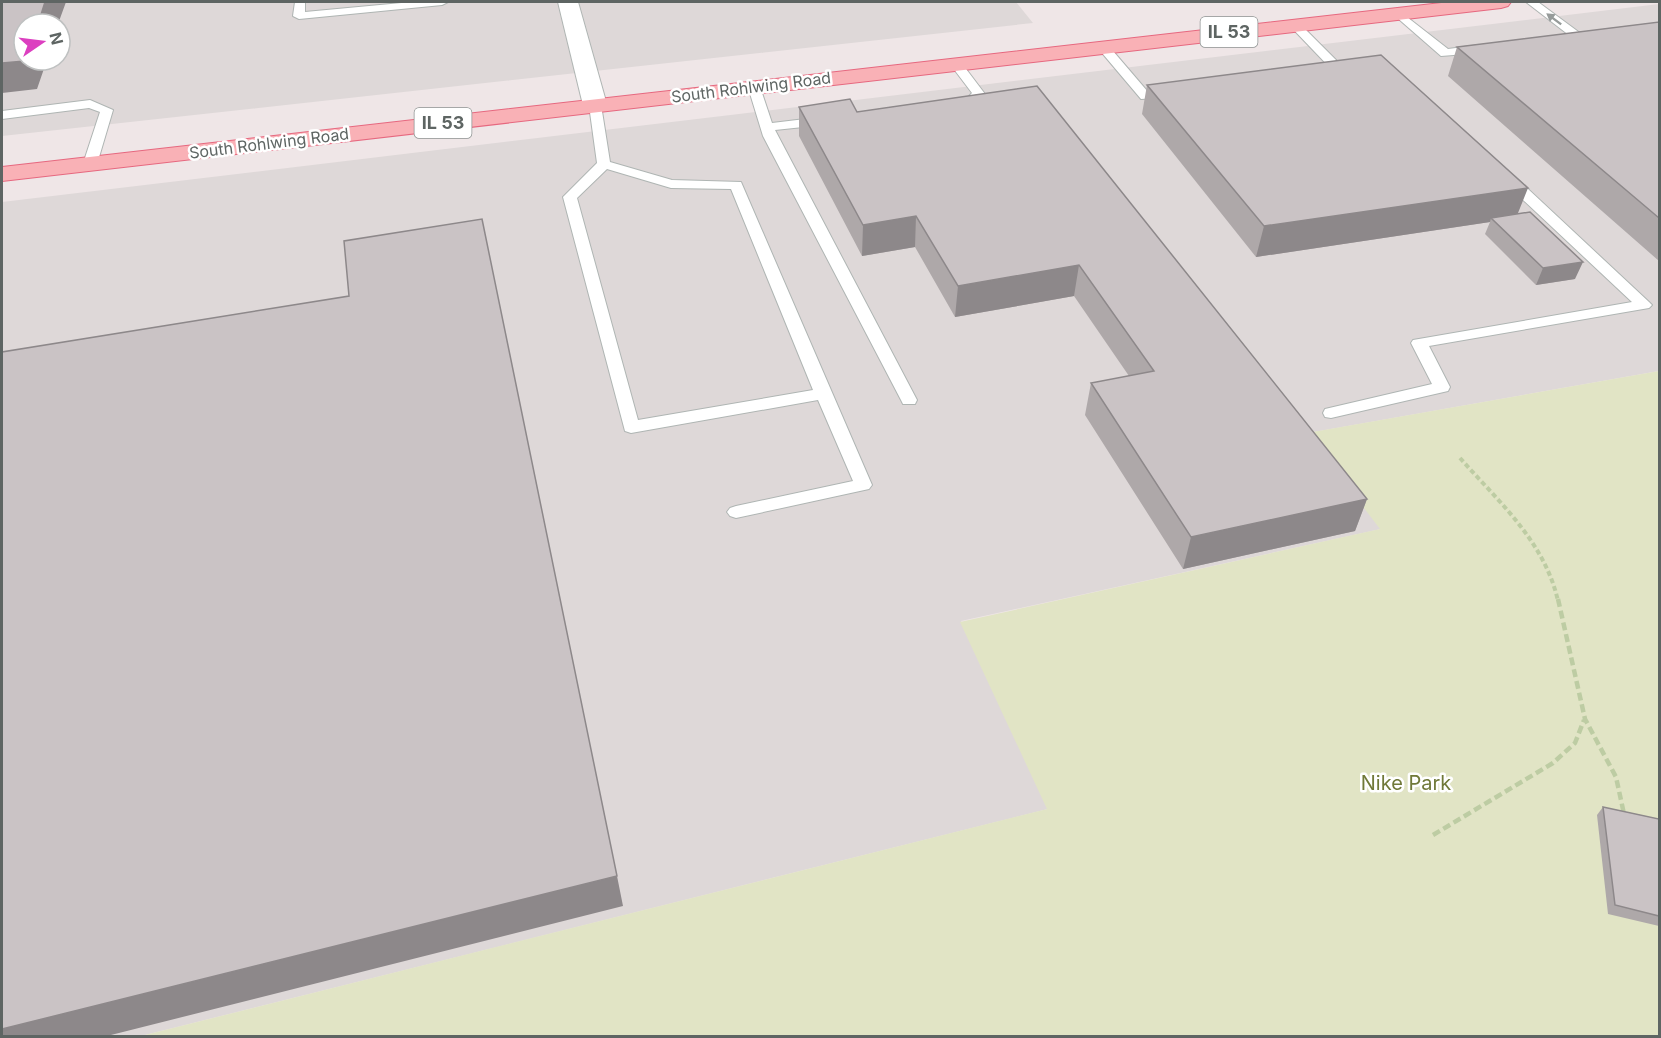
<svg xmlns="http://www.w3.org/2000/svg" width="1661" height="1038" font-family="Inter,sans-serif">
<rect width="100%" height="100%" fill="#efe6e7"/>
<path fill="#ded8d8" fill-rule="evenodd" d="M 2,2 L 1016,2 L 1033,23 L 2,136 ZM 24,24 L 60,24 L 60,60 L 24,60 Z
M 1659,4 L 1659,371 L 1308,433 L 1381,529 L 961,621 L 1048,809 L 141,1036 L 2,1036 L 2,202 Z"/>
<path fill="#e1e4c5" d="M 1659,371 L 1659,1036 L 141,1036 L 1047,809 L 960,622 L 1380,529 L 1307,433 Z"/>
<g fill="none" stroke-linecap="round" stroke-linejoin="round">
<defs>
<path id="lane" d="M 295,2 L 305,2 L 305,12 L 412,2 L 448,2 L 442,5 L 299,19 L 293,16 Z
M 1526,2 L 1538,2 L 1584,36 L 1578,40 L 1574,39 Z
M 1398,10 L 1448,49 L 1479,45 L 1485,49 L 1479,53 L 1441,56 L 1394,15 L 1392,13 Z
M 1295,21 L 1299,23 L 1344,68 L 1355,68 L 1355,74 L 1337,75 L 1291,27 L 1291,23 Z
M 1103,43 L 1107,44 L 1148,92 L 1172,91 L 1174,94 L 1172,97 L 1141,99 L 1097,47 Z
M 956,60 L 960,61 L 985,94 C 977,103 965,112 954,103 L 956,100 L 966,99 L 972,93 L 950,64 Z
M 754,83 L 760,87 L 772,123 L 822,117 L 828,121 L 822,125 L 775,130 L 917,400 L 915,404 L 903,404 L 901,400 L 763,136 L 748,87 Z
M 90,100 L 113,110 L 97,164 L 90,168 L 83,164 L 100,112 L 89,108 L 2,119 L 2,111 Z
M 595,101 L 601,105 L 610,162 L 672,180 L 741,182 L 872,485 L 869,489 L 736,518 L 730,516 L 727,512 L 730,508 L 736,506 L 853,481 L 818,400 L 631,433 L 625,431 L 563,197 L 597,163 L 589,105 ZM 607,169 L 671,188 L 731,189 L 813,390 L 638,420 L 577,198 Z
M 1509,175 L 1514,176 L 1649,302 L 1652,305 L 1649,308 L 1429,346 L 1450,387 L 1448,391 L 1331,418 L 1325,417 L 1323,413 L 1325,409 L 1432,384 L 1411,343 L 1413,340 L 1632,302 L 1504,182 L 1502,179 L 1504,176 Z"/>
<path id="street" d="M 558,2 L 578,2 L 607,105 L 603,110 L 595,112 L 587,110 L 583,105 Z"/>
<path id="primary" d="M 1450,2 L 1511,2 L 1508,6 L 1501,8 L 2,181 L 2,167 Z"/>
</defs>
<use href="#lane" stroke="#afb5b3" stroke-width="2"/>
<use href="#street" stroke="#afb5b3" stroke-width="2"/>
<use href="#primary" stroke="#e6687f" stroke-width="2"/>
<path stroke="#bdcca3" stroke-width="4" stroke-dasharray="5 3" stroke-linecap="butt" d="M 1460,458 C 1498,501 1545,542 1558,601"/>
<path stroke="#bdcca3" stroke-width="4.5" stroke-dasharray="8 4" stroke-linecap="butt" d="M 1558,599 L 1585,719 L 1616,777 L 1624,814
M 1433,835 L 1553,763 L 1575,743 L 1584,720"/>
<use href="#lane" fill="#fff" fill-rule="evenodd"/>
<use href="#street" fill="#fff" fill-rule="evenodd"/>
<use href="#primary" fill="#f9b1b6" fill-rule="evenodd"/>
</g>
<path fill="#aea8a9" d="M 1659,22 L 1659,261 L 1448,76 L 1457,47 Z
M 1147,85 L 1518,214 L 1575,279 L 1536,285 L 1485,234 L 1490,222 L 1256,257 L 1142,114 Z
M 1037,86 L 1367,499 L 1355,531 L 1183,569 L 1085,415 L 1091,383 L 1129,376 L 1074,296 L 955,317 L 915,247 L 862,256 L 799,136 L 799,107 L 857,112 Z
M 1603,807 L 1659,819 L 1659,926 L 1608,914 L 1597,815 Z"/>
<path fill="#8d888a" d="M 45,2 L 66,2 L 58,24 L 38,24 Z
M 25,60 L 47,60 L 37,89 L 2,93 L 2,63 Z
M 1528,188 L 1516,218 L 1491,218 L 1490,222 L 1256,257 L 1264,226 Z
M 916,216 L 915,247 L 862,256 L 863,225 Z
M 1583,262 L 1575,279 L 1536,285 L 1543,268 Z
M 1079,265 L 1074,296 L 955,317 L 958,286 Z
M 1367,499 L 1355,531 L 1183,569 L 1191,537 Z
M 617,876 L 623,906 L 107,1036 L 2,1036 L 2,1029 Z"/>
<path fill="#cac3c5" stroke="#8d888a" stroke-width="1.5" d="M 2,2 L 45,2 L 38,24 L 24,24 L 24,60 L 25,61 L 2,63 Z
M 1659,22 L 1659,218 L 1457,47 Z
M 1381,55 L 1528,188 L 1264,226 L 1147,85 Z
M 1037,86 L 1367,499 L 1191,537 L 1091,383 L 1154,371 L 1079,265 L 958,286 L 916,216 L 863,225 L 799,107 L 850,99 L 857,112 Z
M 1530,212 L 1583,262 L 1543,268 L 1491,218 Z
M 482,219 L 617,876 L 2,1029 L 2,352 L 349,296 L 344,241 Z
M 1603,807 L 1659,819 L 1659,916 L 1615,905 Z"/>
<defs><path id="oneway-solid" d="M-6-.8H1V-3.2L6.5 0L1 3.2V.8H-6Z" transform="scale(1.5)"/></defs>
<use fill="#969b9a" href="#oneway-solid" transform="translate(1554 19) rotate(-143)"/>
<g text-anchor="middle" stroke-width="5" stroke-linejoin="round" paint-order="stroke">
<g font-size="16" fill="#5e6563" stroke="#fff">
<text transform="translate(751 87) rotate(-7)" y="6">South Rohlwing Road</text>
<text transform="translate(269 143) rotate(-7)" y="6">South Rohlwing Road</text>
</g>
<g fill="#fff" stroke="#8e9392" stroke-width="1.5">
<rect x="1200.5" y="17" width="57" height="30" rx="4.5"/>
<rect x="414.5" y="108" width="57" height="30" rx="4.5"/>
</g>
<g font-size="18" font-weight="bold" fill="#5e6563">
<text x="1229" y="38">IL 53</text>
<text x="443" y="129">IL 53</text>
</g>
<g font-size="20" fill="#707939" stroke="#fff">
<text x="1406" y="790">Nike Park</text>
</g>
</g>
<rect width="1661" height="1038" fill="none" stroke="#5e6563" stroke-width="6"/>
<g transform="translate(42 42) rotate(76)"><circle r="28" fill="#ffffff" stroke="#bfc1c1" stroke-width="1.5"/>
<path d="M0-4.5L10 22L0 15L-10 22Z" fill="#dc3fc0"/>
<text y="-9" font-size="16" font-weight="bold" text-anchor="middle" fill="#5e6563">N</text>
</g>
</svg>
